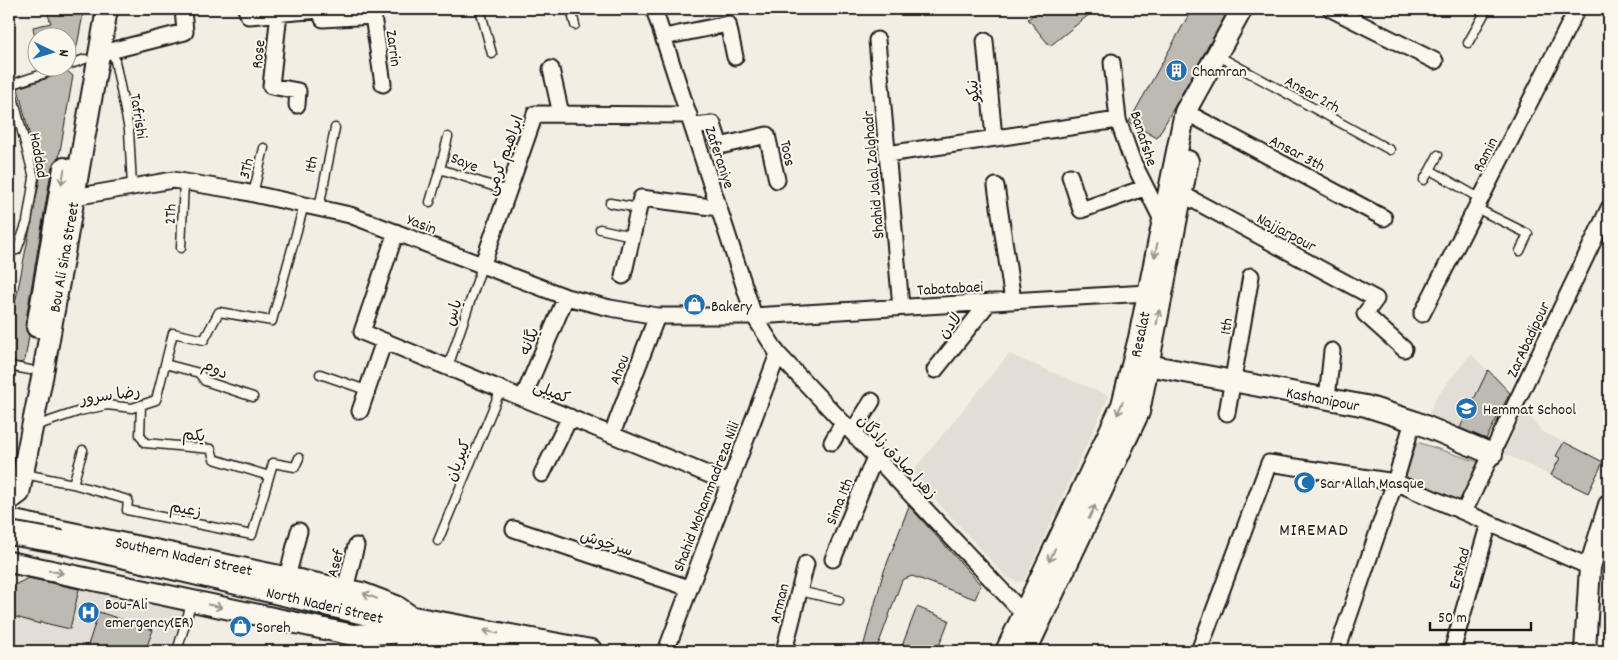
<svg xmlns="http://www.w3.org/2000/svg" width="1618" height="660" font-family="Dekko,'Playpen Sans Arabic',sans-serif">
<rect width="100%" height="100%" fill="#f2eee4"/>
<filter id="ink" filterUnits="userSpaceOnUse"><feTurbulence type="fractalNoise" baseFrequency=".02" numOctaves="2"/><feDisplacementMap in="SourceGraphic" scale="10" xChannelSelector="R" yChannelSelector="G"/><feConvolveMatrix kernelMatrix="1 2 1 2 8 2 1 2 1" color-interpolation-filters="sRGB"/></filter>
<g filter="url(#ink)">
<path fill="#e2ded5" d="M 1009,354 L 1109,396 L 1024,581 L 1018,582 L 1006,577 L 911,473 Z
M 1471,354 L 1510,393 L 1485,442 L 1427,419 L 1436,397 Z
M 1525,410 L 1541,431 L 1603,462 L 1588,493 L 1503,453 Z
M 33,578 L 184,608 L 171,651 L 9,651 L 9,589 L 17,582 Z"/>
<path fill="#d2cfc6" stroke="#777671" d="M 1417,442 L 1481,463 L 1460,506 L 1404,481 Z"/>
<path fill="#bdbab1" stroke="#1c1c1c" d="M 46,9 L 84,9 L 77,46 L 69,59 L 68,38 L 35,38 L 33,27 L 51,23 Z
M 1040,9 L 1096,9 L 1050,46 L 1028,19 Z
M 1192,9 L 1229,9 L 1157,138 L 1129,122 Z
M 66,70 L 73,76 L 59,157 L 52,166 L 25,325 L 29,336 L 25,360 L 21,363 L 9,361 L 9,318 L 12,319 L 40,178 L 18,88 L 63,73 Z
M 1488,370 L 1510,393 L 1486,439 L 1460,428 Z
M 1564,442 L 1603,462 L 1588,493 L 1551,475 L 1560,458 L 1556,456 Z
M 909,506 L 981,585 L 975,599 L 912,576 L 902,580 L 876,651 L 862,651 L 883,574 Z
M 28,578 L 79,589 L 70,629 L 40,622 L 40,624 L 9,615 L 9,588 Z
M 917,607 L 949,620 L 937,651 L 914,644 L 913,651 L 900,651 Z
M 99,612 L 153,630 L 145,651 L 86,651 Z"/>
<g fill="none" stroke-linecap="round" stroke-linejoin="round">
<defs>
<path id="lane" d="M 480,9 L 492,54
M 571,9 L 575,25
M 1468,43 L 1487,9
M 113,51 L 129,130 L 132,186
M 1224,59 L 1390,150
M 68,65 L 85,59
M 9,85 L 61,68
M 448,137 L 440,169 L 508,191
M 1438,155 L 1430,170 L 1481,199
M 1424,180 L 1430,170
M 253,194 L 264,148
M 430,202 L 440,169
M 610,203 L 639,208
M 319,208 L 335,128
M 1476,208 L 1528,234 L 1520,251
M 600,229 L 632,236
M 181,248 L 184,182
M 9,251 L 17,250 L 27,222 L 34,178 L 10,85
M 165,364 L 199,373 L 205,381 L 253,397
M 9,366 L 30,370
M 448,367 L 482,266
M 320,374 L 366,390
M 141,405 L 140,435 L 145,443 L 211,449 L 214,459 L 269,476
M 35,426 L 80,411 L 107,405 L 132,408 L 156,400 L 173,333 L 204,340 L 219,312 L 272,321 L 304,205
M 25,474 L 73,484 L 128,500 L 127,510 L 252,535 L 273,463 L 295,467 L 299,458
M 73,484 L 83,450
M 438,541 L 501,389
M 799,591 L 839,600
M 177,651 L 192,601"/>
<path id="street" d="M 246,9 L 249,16 L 320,10 L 323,19 L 373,16 L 383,84
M 654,9 L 754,316 L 778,354 L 1024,614 L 1031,618
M 1331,9 L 1435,61
M 279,13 L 271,86 L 298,91 L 297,105
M 664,37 L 728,24 L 735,57
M 877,40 L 901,307
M 985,41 L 994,138
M 98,54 L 185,32 L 183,9
M 1112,62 L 1118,120 L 1132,160 L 1162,220
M 551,69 L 561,114
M 1195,117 L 1384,218
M 693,126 L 713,124 L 720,146 L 767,135 L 777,180
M 887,154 L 1118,120
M 1070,176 L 1081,210 L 1144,188
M 996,186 L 1013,301
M 1182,194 L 1376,299 L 1365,314 L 1404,349
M 74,197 L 173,180 L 240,191 L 350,215 L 566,297 L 610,308 L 657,316 L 754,316 L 1147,293
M 396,232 L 362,332 L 729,483
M 482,266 L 535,114 L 689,115
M 623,276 L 641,198 L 719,208
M 1422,314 L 1577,9
M 935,370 L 989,302
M 523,398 L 566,297
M 1327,399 L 1332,351
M 360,411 L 384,341
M 1227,413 L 1251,276
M 612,434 L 657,316
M 856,437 L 858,423 L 872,401
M 832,442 L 843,423
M 542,474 L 570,417
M 1464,512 L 1609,208
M 514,529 L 689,588
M 833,559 L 875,457
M 287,577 L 299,531
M 345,589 L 356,546
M 402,651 L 408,632
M 666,651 L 778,354
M 784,651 L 806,564
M 1199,651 L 1269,463 L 1395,482 L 1590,567
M 1337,651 L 1395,482 L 1413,421
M 1452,651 L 1489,523"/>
<path id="secondary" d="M 37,327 L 64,168
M 1137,363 L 1366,406 L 1413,421 L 1492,454
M 9,500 L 19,493 L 43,373 L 107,9
M 9,520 L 362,593 L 396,606 L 413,618
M 9,562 L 353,635 L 408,632
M 1006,651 L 1122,405 L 1139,338 L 1185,112 L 1242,9
M 1026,651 L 1139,412 L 1188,161
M 1585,651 L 1590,567 L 1609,505"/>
<path id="primary" d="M 62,542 L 394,620 L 413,618 L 591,651
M 403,631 L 495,651"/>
</defs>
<use href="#lane" stroke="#1c1c1c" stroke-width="11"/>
<use href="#street" stroke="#1c1c1c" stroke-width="19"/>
<use href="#secondary" stroke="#1c1c1c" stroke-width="24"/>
<use href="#primary" stroke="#1c1c1c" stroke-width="26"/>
<use href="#lane" stroke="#fbf7ec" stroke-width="8"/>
<use href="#street" stroke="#fbf7ec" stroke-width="15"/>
<use href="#secondary" stroke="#fbf7ec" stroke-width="20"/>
<use href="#primary" stroke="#fbf7ec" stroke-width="22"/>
<defs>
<path id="primary-bridge" d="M 9,533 L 62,542"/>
</defs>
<use href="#primary-bridge" stroke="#1c1c1c" stroke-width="26" stroke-linecap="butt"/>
<use href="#primary-bridge" stroke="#fbf7ec" stroke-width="22"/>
</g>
<defs><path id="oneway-shaft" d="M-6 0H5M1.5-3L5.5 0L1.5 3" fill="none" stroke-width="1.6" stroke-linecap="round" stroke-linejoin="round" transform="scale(1.25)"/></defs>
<g stroke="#97948e">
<use href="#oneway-shaft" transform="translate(63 177) rotate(100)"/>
<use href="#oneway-shaft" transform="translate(1156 250) rotate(101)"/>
<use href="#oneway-shaft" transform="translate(1158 317) rotate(-79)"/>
<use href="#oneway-shaft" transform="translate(1120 408) rotate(112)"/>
<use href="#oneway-shaft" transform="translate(1092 512) rotate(-65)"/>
<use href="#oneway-shaft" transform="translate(1052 555) rotate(115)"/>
<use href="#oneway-shaft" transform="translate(56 572) rotate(12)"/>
<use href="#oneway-shaft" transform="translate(370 596) rotate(-159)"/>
<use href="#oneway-shaft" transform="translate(215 606) rotate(12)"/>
<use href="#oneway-shaft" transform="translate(491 632) rotate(-169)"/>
</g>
</g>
<defs>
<symbol id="building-disc" viewBox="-11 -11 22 22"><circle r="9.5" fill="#1f6fb2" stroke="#fbf7ec"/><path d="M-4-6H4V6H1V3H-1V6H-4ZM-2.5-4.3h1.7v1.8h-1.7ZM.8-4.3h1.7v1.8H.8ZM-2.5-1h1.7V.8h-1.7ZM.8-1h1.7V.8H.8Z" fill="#fff"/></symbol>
<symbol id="shop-disc" viewBox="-11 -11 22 22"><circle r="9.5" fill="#1f6fb2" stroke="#fbf7ec"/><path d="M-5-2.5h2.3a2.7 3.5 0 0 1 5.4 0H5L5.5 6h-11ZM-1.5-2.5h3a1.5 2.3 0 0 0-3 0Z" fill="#fff"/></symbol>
<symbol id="school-disc" viewBox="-11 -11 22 22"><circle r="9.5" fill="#1f6fb2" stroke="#fbf7ec"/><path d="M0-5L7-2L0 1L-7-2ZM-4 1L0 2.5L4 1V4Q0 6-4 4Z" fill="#fff"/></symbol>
<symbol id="mosque-disc" viewBox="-11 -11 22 22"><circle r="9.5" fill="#1f6fb2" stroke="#fbf7ec"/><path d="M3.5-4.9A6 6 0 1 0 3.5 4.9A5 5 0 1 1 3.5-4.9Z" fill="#fff"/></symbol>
<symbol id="hospital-disc" viewBox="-11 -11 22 22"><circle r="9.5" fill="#1f6fb2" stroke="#fbf7ec"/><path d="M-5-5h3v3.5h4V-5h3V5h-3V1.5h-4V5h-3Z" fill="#fff"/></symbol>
</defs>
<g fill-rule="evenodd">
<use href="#building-disc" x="1164" y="58" width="25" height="25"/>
<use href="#shop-disc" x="682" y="292" width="25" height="25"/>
<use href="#school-disc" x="1454" y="396" width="25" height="25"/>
<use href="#mosque-disc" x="1292" y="470" width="25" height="25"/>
<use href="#hospital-disc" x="76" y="600" width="25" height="25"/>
<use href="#shop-disc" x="228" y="614" width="25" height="25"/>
</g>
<g text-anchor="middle" stroke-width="4" stroke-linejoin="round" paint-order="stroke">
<g font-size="16" fill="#1c1c1c" stroke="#fbf7ec">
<text transform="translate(395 48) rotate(82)" y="6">Zarrin</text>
<text transform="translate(257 54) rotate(-84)" y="6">Rose</text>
<text transform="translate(972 91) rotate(-95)" y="6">نیکو</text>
<text transform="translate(1313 93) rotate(29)" y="6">Ansar 2rh</text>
<text transform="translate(140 116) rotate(81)" y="6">Tafrishi</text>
<text transform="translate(1145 138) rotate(72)" y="6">Banafshe</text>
<text transform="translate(1298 152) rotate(28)" y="6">Ansar 3th</text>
<text transform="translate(789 153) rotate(78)" y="6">Toos</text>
<text transform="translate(1484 154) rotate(-63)" y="6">Ramin</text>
<text transform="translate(40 155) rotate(80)" y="6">Haddad</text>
<text transform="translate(503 155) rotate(-70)" y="6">ابراهیم کرمی</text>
<text transform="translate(721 157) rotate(72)" y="6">Zaferaniye</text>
<text transform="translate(465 161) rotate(22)" y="6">Saye</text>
<text transform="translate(310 164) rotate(-79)" y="6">1th</text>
<text transform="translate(245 168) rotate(-76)" y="6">3Th</text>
<text transform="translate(872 175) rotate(-95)" y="6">Shahid Jalal Zolghadr</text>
<text transform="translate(169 214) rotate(-87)" y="6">2Th</text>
<text transform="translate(422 223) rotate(21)" y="6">Yasin</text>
<text transform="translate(1287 231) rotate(28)" y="6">Najjarpour</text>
<text transform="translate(63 257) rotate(-80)" y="6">Bou Ali Sina Street</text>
<text transform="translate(950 287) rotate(-3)" y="6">Tabatabaei</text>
<text transform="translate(452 312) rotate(-72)" y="6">یاس</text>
<text transform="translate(949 325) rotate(-52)" y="6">لادن</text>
<text transform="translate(1225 326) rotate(-81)" y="6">1th</text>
<text transform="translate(1139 334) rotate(-78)" y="6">Resalat</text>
<text transform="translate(1527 339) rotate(-65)" y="6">ZarAbadipour</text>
<text transform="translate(528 341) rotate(-67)" y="6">یگانه</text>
<text transform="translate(216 368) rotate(26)" y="6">دوم</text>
<text transform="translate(618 369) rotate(-69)" y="6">Ahou</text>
<text transform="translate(552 391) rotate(22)" y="6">کمیلی</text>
<text transform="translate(110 394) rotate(-8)" y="6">رضا سرور</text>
<text transform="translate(1323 398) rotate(11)" y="6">Kashanipour</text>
<text transform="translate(194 434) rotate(7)" y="6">یکم</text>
<text transform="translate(898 456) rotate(47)" y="6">زهرا صادق زادگان</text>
<text transform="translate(457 460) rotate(-68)" y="6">کبیریان</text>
<text transform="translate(705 496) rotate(-69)" y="6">Shahid Mohammadreza Nili</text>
<text transform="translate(838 501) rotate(-68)" y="6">Sima 1th</text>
<text transform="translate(186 508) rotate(11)" y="6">زعیم</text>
<text transform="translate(607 542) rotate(18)" y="6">سرخوش</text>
<text transform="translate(184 555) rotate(12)" y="6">Southern Naderi Street</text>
<text transform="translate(334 563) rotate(-75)" y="6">Asef</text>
<text transform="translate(1458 568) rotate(-74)" y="6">Ershad</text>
<text transform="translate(778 603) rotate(-76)" y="6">Arman</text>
<text transform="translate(325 604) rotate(13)" y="6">North Naderi Street</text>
</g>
<g font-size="16" fill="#1c1c1c" stroke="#fbf7ec" text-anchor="start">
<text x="1192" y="76">Chamran</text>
<text x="711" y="311">Bakery</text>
<text x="1483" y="414">Hemmat School</text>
<text x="1320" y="488">Sar Allah Masque</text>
<text x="105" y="609">Bou-Ali<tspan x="105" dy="18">emergency(ER)</tspan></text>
<text x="256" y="632">Soreh</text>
</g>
<g font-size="18" letter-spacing="1" fill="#1c1c1c" stroke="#fbf7ec">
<text x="1314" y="535">MIREMAD</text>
</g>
</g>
<rect width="1618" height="660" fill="none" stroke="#fbf7ec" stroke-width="30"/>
<rect x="15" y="15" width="1588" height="630" fill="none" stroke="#1c1c1c" stroke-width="2" filter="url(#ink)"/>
<g transform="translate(52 52) rotate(95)"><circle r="24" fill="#fbf7ec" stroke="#a29f99"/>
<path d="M0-4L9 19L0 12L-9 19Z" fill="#1f6fb2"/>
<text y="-8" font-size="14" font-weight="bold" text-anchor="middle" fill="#1c1c1c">N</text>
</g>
<path d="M1430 622v8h101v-8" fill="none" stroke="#1c1c1c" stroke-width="2.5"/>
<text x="1438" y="622" font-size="15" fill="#1c1c1c" stroke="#fbf7ec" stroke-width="4" paint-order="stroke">50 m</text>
</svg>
